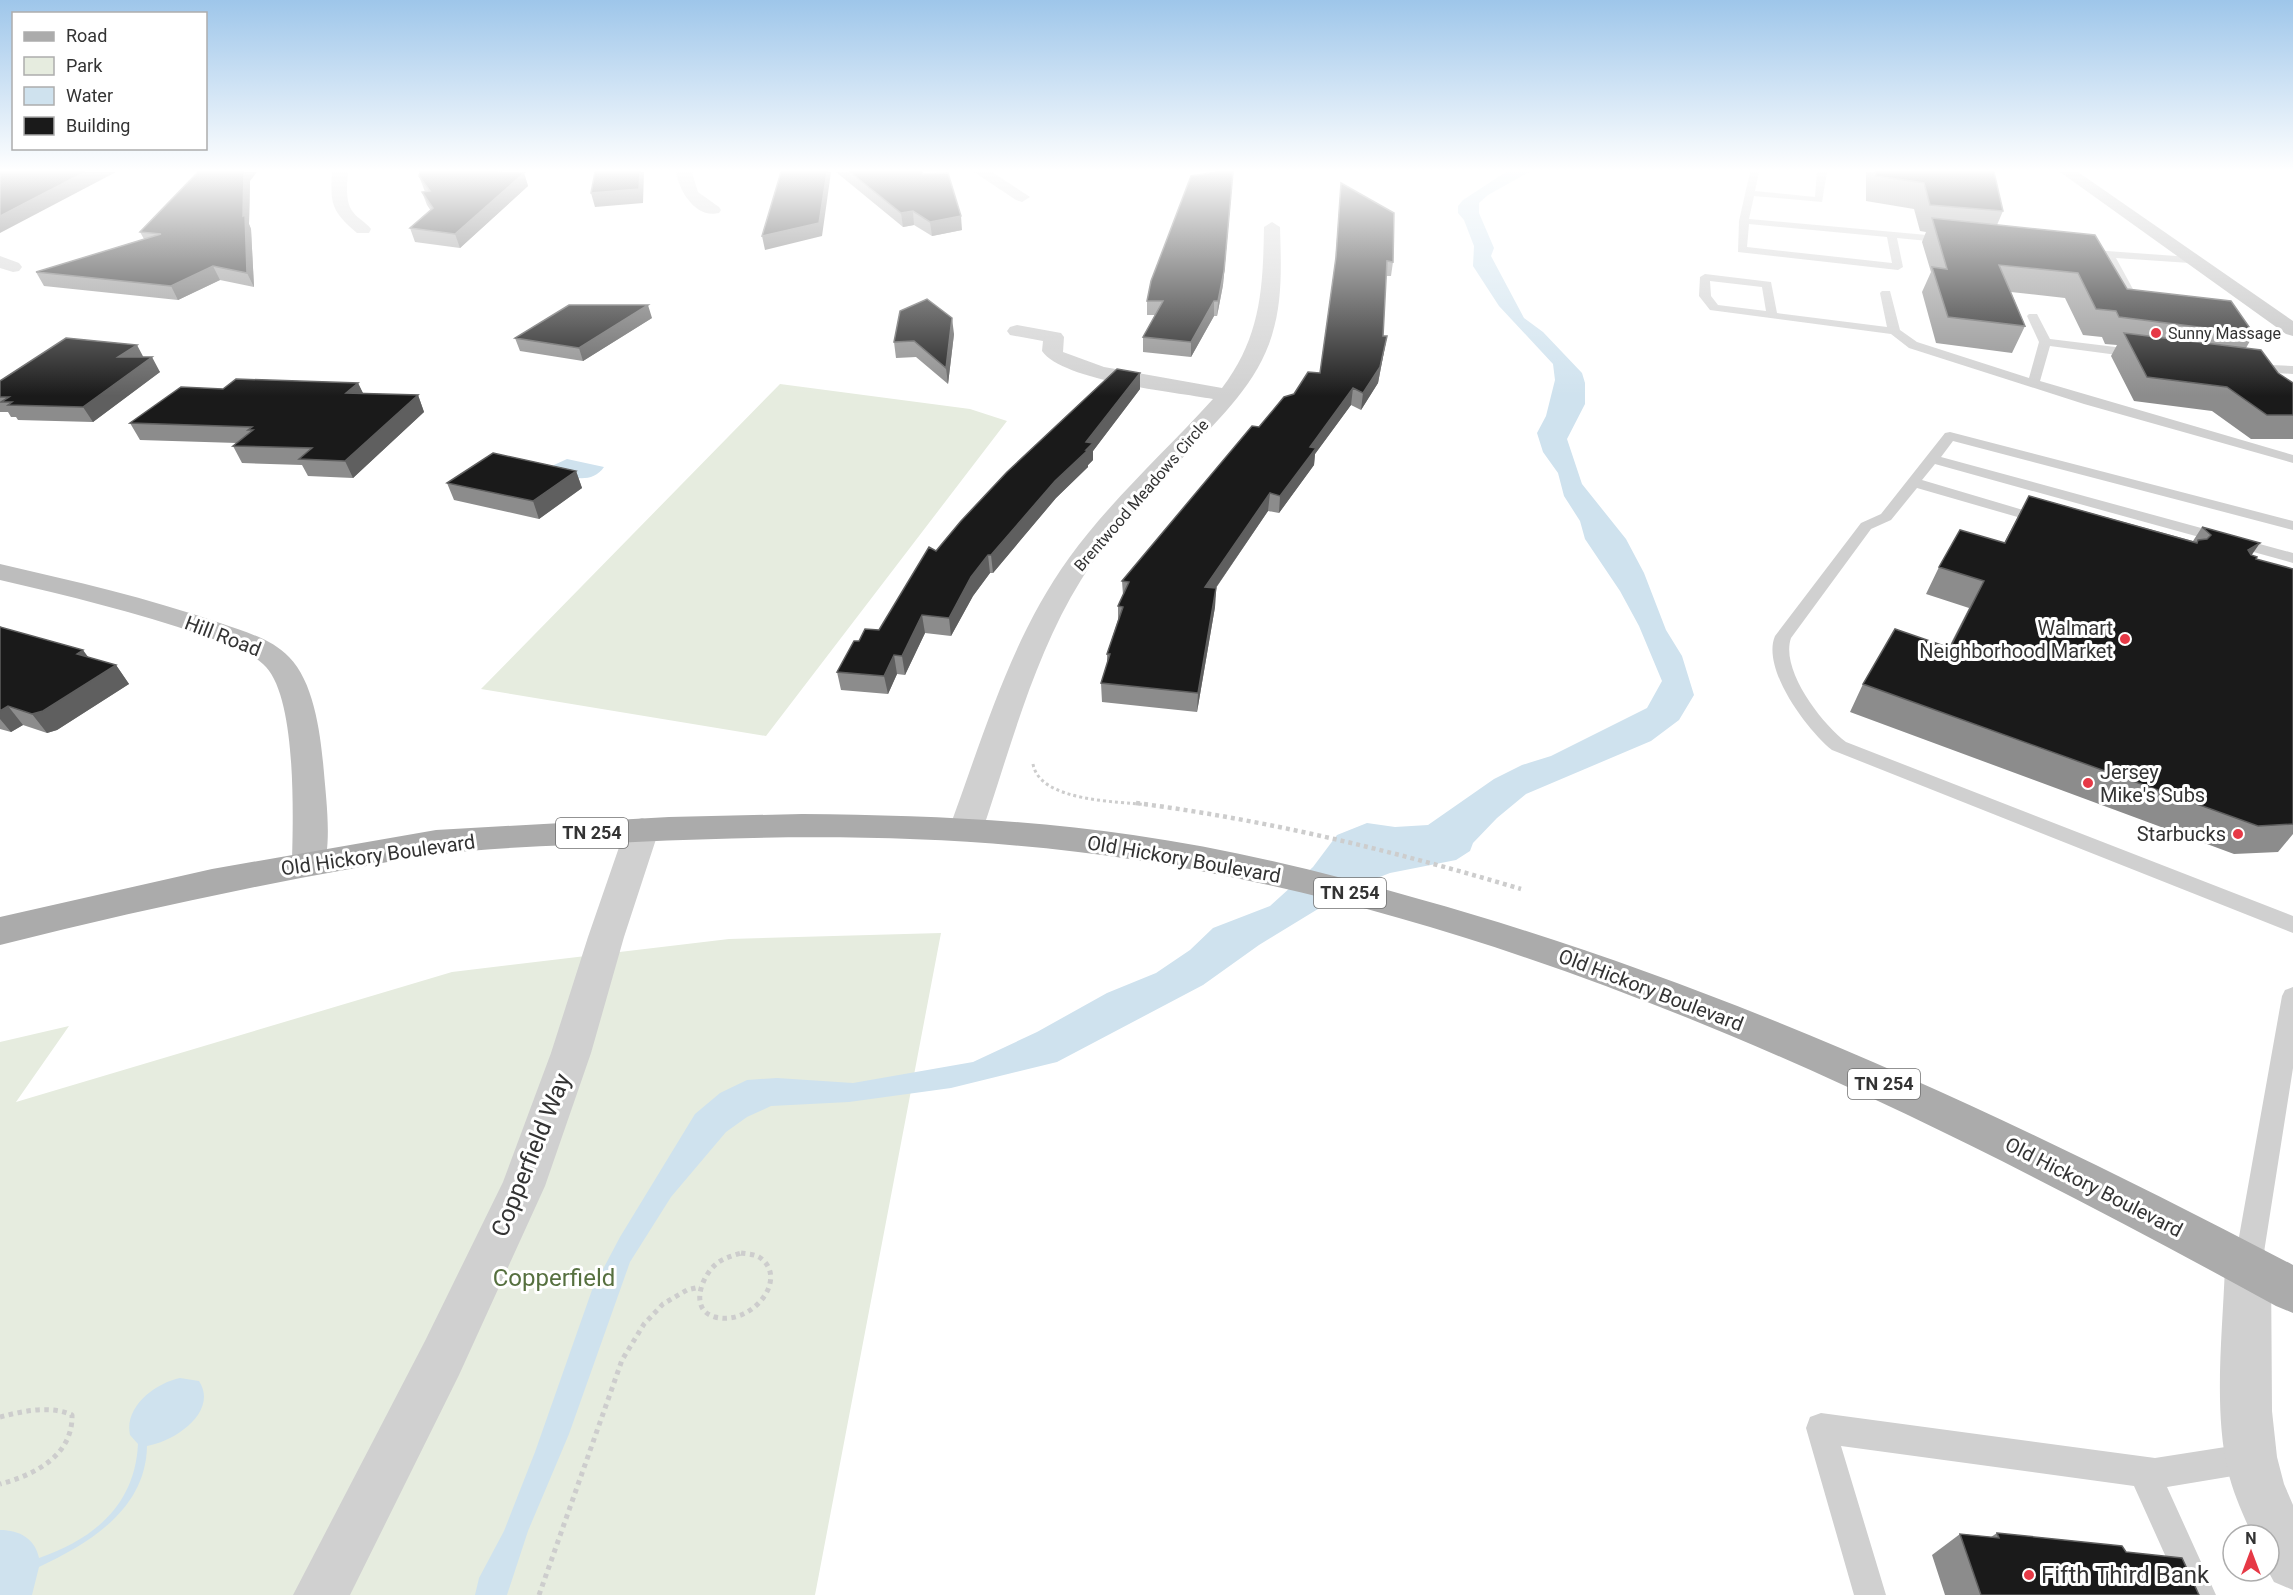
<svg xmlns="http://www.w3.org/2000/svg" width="2293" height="1595" font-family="Roboto,sans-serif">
<rect width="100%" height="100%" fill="#fff"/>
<path fill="#e6ecdf" d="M 780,384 L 970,409 L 1007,421 L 766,736 L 481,689 Z
M 941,933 L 815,1595 L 0,1595 L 0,1042 L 69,1026 L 16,1102 L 452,972 L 729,939 Z"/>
<path fill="#cfe2ee" d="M 1506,172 L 1529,172 L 1488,195 L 1479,203 L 1479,213 L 1494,248 L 1491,256 L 1524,318 L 1543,332 L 1582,373 L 1585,383 L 1585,404 L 1567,439 L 1582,484 L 1626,539 L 1644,573 L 1666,630 L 1682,656 L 1694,695 L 1679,720 L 1651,741 L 1526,794 L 1497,818 L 1473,843 L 1470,851 L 1456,860 L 1390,873 L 1354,887 L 1259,945 L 1203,985 L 1057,1062 L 951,1088 L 849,1102 L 771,1106 L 747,1117 L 726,1132 L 671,1197 L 630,1262 L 569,1434 L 528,1531 L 507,1595 L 475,1595 L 479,1578 L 504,1531 L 535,1452 L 592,1290 L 620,1237 L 695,1114 L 720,1093 L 747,1080 L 777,1078 L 853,1083 L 973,1062 L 1037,1032 L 1107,993 L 1156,973 L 1190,950 L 1213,928 L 1270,906 L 1313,867 L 1337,835 L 1367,823 L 1395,827 L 1428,825 L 1494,779 L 1522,765 L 1551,756 L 1647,708 L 1662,681 L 1639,626 L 1620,591 L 1585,539 L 1580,521 L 1564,496 L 1558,473 L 1543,452 L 1537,433 L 1546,416 L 1555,380 L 1553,364 L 1499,306 L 1473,266 L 1474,246 L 1464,220 L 1458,213 L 1458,206 L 1463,200 Z
M 567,459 L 604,467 C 591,486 568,476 549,472 L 554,465 Z
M 180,1378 L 199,1381 C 219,1412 174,1442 147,1446 C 146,1509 90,1543 39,1567 L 32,1595 L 0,1595 L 0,1530 C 20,1530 35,1539 39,1558 C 94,1539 135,1505 138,1444 L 130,1435 C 124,1406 156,1383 180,1378 Z"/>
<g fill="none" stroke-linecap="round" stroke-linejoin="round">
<path stroke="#cdcdcd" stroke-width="3" stroke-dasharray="3 3" stroke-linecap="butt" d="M 1033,764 C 1040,802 1117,801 1148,805"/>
<path stroke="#cdcdcd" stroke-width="4.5" stroke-dasharray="4 4" stroke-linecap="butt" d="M 1136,803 C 1268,820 1394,851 1521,889"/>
<path stroke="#cdcdcd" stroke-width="5" stroke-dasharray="4.5 4.5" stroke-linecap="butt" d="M 741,1253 C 747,1254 754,1254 759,1257 C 791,1278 751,1327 715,1317 C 689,1310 701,1277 716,1264 C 723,1258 732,1256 741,1253 Z
M 0,1417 C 23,1411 50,1405 72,1415 C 73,1456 34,1475 0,1484
M 539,1595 L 622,1360 L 644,1324 L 663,1304 L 687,1290 L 700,1287"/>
<path fill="#d0d0d0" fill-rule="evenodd" d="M 1750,172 L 1759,172 L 1755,191 L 1815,197 L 1817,172 L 1827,172 L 1822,202 L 1754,196 L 1749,219 L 1949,237 L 1954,240 L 1949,243 L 1897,238 L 1903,267 L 1898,270 L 1738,252 L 1739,221 ZM 1749,224 L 1887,237 L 1892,263 L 1747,247 Z
M 2079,249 L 2190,257 L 2195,260 L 2190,263 L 2116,258 L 2140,302 L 2134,305 L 2128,302 L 2105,257 L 2075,254 L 2075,250 Z
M 1705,274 L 1771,282 L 1777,313 L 1887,327 L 1880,293 L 1882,291 L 1890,291 L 1900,330 L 1917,342 L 2029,378 L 2039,342 L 2027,316 L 2029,314 L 2037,314 L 2050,339 L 2140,350 L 2146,354 L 2140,358 L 2050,346 L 2040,381 L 2293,455 L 2293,463 L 2084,404 L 1909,348 L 1891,334 L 1710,310 L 1699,296 L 1700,277 ZM 1710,281 L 1762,287 L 1766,311 L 1718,305 L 1711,296 Z
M 2250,364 L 2293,366 L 2293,374 L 2246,371 L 2244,368 Z
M 1950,432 L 2293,521 L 2293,530 L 1953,441 L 1941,457 L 2293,553 L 2293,563 L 1935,464 L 1922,480 L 2050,518 L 2052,521 L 2045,525 L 1917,488 L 1891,520 L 1871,529 L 1791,638 C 1780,670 1822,724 1846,742 L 2293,916 L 2293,933 L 1832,750 C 1808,731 1761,669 1775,636 L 1861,523 L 1881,514 L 1945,433 Z
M 2293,987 L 2293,1068 L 2262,1265 L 2258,1274 L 2248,1278 L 2238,1274 L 2234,1265 L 2282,996 L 2285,990 Z
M 1821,1413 L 2155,1458 L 2251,1443 L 2262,1447 L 2266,1458 L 2262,1469 L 2251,1473 L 2167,1487 L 2216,1595 L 2183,1595 L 2134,1486 L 1841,1446 L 1886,1595 L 1854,1595 L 1806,1428 L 1810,1417 Z"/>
<path fill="#d0d0d0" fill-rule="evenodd" d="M 332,172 L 348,172 C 347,184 345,202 353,212 C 358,219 366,222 371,229 L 369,233 L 357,233 C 332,211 330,205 332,172 Z
M 676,172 L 692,172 L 698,192 L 719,207 L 721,210 L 719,213 C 696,219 679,191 676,172 Z
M 974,172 L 992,172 L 1030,197 L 1022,202 L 1016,200 Z
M 1272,222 L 1280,227 C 1281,263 1283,300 1272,335 C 1258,382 1221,417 1188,452 C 1150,492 1110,533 1081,580 C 1034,656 1011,746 983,829 L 978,837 L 966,841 L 954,837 L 949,829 C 983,737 1011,638 1069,558 C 1111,500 1165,452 1213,399 C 1175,392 1063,381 1042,351 L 1043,341 L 1010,335 L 1007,331 L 1010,327 L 1017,325 L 1061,333 L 1064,337 L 1063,352 L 1104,367 L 1222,388 C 1261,337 1263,288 1264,227 Z
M 0,256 L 19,263 L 22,267 L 19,271 L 13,272 L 0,268 Z
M 642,818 L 654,822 L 659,830 L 624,937 L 591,1053 L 545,1186 L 459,1375 L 350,1595 L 293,1595 L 425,1341 L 503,1182 L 551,1053 L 588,937 L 625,830 L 630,822 Z
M 2248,1243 L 2264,1249 L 2271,1265 L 2272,1411 L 2277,1457 L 2284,1484 L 2293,1505 L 2293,1590 L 2274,1582 L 2268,1571 L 2269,1535 L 2252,1535 C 2243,1514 2233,1493 2228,1471 C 2213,1409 2223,1329 2225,1265 L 2232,1249 Z"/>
<path fill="#bdbdbd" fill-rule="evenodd" d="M 2060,172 L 2078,172 L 2293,321 L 2293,336 L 2286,334 Z
M 0,564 C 74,581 148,598 220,623 C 243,631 272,639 289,657 C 315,683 321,738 324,773 C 326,798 333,851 321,872 L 309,876 L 297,872 L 292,863 C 293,818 297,701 266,667 C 250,650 223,643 202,635 C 136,612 68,596 0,580 Z"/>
<path fill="#ababab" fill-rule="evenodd" d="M 802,814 C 913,815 1023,819 1133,835 C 1230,849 1325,872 1419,899 C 1725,984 2012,1118 2293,1265 L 2293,1313 L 2276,1306 C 1919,1110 1543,923 1136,860 C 971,834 802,834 635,842 C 568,846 500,846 433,855 C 405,858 378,864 350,869 C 232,890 116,916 0,945 L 0,917 L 212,869 L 436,830 L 669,817 Z"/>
</g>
<path fill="#8c8c8c" d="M 836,172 L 922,172 L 962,230 L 932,236 L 914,225 L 903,227 Z
M 1233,172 L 1223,285 L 1217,316 L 1214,316 L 1191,357 L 1143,352 L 1143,337 L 1155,315 L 1147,315 L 1147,301 Z
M 1866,172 L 1994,172 L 2003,211 L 1997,225 L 2127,289 L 2254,334 L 2246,348 L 2278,373 L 2293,383 L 2293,439 L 2251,439 L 2212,411 L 2134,401 L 2111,356 L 2117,345 L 2105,344 L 2102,337 L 2083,335 L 2065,298 L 2011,292 L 2025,326 L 2012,353 L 1936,343 L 1922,292 L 1931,272 L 1922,242 L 1926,232 L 1920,231 L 1914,209 L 1866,201 Z
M 524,173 L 528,186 L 460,248 L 415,242 L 410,228 L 431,211 L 427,205 L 422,192 L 425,192 L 419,176 Z
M 250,181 L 249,224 L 251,229 L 254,287 L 220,280 L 178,300 L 44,286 L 36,272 L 144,239 L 140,232 Z
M 1340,197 L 1393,262 L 1391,276 L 1386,276 L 1383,336 L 1387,336 L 1378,383 L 1361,410 L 1351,405 L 1315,454 L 1314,465 L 1279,513 L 1268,511 L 1216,588 L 1215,607 L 1197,712 L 1102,702 L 1101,683 L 1107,664 L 1107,654 L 1118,620 L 1118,606 L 1123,595 L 1122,581 L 1259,427 L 1294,394 L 1320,373 L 1335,264 Z
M 652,318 L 583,361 L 520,351 L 515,338 Z
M 954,334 L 948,384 L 916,357 L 896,358 L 894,342 Z
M 144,357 L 160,372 L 93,422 L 18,420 L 16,417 L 11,417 L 8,412 L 0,412 L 0,381 Z
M 1140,373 L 1140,389 L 1093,451 L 1093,460 L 1088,465 L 1088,467 L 1056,498 L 993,573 L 990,573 L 973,596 L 951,636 L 925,633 L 905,675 L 897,674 L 888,694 L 841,690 L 837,672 L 859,641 L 879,630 L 936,551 Z
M 358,383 L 363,394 L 418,395 L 424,412 L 353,478 L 308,476 L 302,465 L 242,463 L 233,446 L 237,443 L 140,440 L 130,423 L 223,389 Z
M 576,471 L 582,488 L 539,519 L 454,500 L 447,483 Z
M 2029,496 L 2193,541 L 2202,527 L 2252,555 L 2256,559 L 2293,569 L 2293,834 L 2278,852 L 2234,854 L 1850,712 L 1863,684 L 1949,647 L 1969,608 L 1926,594 L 1939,567 L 2004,543 Z
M 0,626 L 1,627 L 88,658 L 116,665 L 129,684 L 57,730 L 47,733 L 23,725 L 11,732 L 0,729 Z
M 1997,1533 L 2126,1552 L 2199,1595 L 1945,1595 L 1932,1555 L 1960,1534 L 1991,1537 Z"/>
<path fill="#5f5f5f" d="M 85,172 L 116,172 L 0,233 L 0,216 Z
M 244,172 L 257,172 L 250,181 L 249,224 L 251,229 L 254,287 L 247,273 L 243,216 Z
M 640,172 L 644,172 L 643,203 L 595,207 L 591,193 Z
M 827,172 L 831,172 L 822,236 L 765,250 L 762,236 Z
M 1233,172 L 1223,285 L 1217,316 L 1218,301 Z
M 524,173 L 528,186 L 460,248 L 455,234 Z
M 913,211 L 914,225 L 903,227 L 901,213 Z
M 961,216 L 962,230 L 932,236 L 930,222 Z
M 213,266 L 220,280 L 178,300 L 171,286 Z
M 1214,301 L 1214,316 L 1191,357 L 1191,342 Z
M 648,305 L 652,318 L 583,361 L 579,348 Z
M 952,318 L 954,334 L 948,384 L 946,368 Z
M 1387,336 L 1378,383 L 1361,410 L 1363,393 Z
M 137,345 L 145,360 L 118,357 Z
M 152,357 L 160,372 L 93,422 L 83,407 Z
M 1140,373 L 1140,389 L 1093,451 L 1093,460 L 1088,465 L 1088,467 L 1056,498 L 993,573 L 991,555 L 1055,481 Z
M 358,383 L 366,399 L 346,393 Z
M 1353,388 L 1351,405 L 1315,454 L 1314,465 L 1279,513 L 1280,496 L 1310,447 Z
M 418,395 L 424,412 L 353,478 L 345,461 Z
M 576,471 L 582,488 L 539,519 L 533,501 Z
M 1270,493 L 1268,511 L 1204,605 L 1205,587 Z
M 2260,543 L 2242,569 L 2248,550 Z
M 988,555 L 990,573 L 973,596 L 951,636 L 949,618 L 971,577 Z
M 1216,588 L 1215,607 L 1197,712 L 1198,693 Z
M 922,615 L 925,633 L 905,675 L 902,656 Z
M 83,650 L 97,669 L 77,654 Z
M 894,655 L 897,674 L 888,694 L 884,676 Z
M 116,665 L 129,684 L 57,730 L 47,733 L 32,714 Z
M 8,706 L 23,725 L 11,732 L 0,719 L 0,711 Z"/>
<path fill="#1a1a1a" stroke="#5f5f5f" stroke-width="1.5" d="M 0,172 L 85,172 L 0,216 Z
M 198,172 L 244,172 L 243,216 L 245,215 L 247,273 L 213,266 L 171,286 L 36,272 L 161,234 L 140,232 Z
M 420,172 L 489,172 L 524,173 L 455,234 L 410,228 L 433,208 L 422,192 L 430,191 L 419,176 Z
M 595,172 L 640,172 L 639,189 L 591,193 Z
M 781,172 L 827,172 L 819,223 L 762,236 Z
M 850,172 L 922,172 L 922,174 L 948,173 L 961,216 L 930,222 L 913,211 L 901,213 Z
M 1216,172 L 1233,172 L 1224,271 L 1218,301 L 1214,301 L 1191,342 L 1143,337 L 1163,301 L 1147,301 L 1151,281 L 1191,176 Z
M 1876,172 L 1994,172 L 2003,211 L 1930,205 L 1924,183 L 1876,176 Z
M 1341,183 L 1394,213 L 1393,262 L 1387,261 L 1383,336 L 1387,336 L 1380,367 L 1363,393 L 1353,388 L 1310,447 L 1316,448 L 1280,496 L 1270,493 L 1205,587 L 1216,588 L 1198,693 L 1101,683 L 1110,654 L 1107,654 L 1123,607 L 1118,606 L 1129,582 L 1122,581 L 1252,426 L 1259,427 L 1284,397 L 1294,394 L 1308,372 L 1320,373 L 1336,257 Z
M 1932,218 L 2095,235 L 2127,289 L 2231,301 L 2254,334 L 2119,317 L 2116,311 L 2096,309 L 2078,273 L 1999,265 L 2025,326 L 1948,317 L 1932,267 L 1947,269 Z
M 927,299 L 952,318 L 946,368 L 914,341 L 894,342 L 900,311 Z
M 569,305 L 648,305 L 579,348 L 515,338 Z
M 2124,333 L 2261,350 L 2278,373 L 2293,383 L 2293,415 L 2267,415 L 2227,387 L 2147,377 Z
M 66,338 L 137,345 L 118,357 L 152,357 L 83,407 L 8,405 L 12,402 L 1,402 L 9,397 L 0,397 L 0,381 Z
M 1117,369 L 1140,373 L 1086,442 L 1093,443 L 1086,450 L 1088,450 L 1055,481 L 991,555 L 988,555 L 971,577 L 949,618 L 922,615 L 902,656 L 894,655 L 884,676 L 837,672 L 854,641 L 859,641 L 865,629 L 879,630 L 929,547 L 936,551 L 961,521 L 1007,472 Z
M 236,379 L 358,383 L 346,393 L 418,395 L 345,461 L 299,459 L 312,448 L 233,446 L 253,430 L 248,430 L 252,427 L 130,423 L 181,387 L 223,389 Z
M 493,453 L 576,471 L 533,501 L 447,483 Z
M 2029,496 L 2197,543 L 2198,540 L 2207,539 L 2211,535 L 2202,527 L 2260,543 L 2248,550 L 2251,555 L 2257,557 L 2256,559 L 2293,569 L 2293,824 L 2258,826 L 1863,684 L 1895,629 L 1950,648 L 1984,581 L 1939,567 L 1960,530 L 2005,543 Z
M 0,627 L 83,650 L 77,654 L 116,665 L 43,711 L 32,714 L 8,706 L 0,711 Z
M 1997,1533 L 2122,1546 L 2126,1552 L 2182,1558 L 2199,1595 L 1981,1595 L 1960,1534 L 1999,1538 Z"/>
<linearGradient id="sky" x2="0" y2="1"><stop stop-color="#9ec6ea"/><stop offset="0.43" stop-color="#fff"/><stop offset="1" stop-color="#fff" stop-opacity="0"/></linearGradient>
<rect width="2293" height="396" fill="url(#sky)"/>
<g fill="#e63946" stroke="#fff" stroke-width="2">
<circle cx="2156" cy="333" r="6"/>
<circle cx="2125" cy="639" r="6"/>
<circle cx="2088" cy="783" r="6"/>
<circle cx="2238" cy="834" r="6"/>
<circle cx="2029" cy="1575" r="6"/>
</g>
<g text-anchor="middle" stroke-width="6" stroke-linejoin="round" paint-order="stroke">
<g font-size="16" fill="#333" stroke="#fff" text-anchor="start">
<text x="2168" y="339">Sunny Massage</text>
</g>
<g font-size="16" fill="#333" stroke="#fff">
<text transform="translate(1141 495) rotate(-49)" y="6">Brentwood Meadows Circle</text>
</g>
<g fill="#fff" stroke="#707070" stroke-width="1.5">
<rect x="556" y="818" width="72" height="30" rx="4.5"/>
<rect x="1314" y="878" width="72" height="30" rx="4.5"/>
<rect x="1848" y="1069" width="72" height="30" rx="4.5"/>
</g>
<g font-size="18" font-weight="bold" fill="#333">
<text x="592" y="839">TN 254</text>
<text x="1350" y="899">TN 254</text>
<text x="1884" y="1090">TN 254</text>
</g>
<g font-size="20" fill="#333" stroke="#fff" text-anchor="end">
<text x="2113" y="635">Walmart<tspan x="2113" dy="23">Neighborhood Market</tspan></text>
<text x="2100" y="779" text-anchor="start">Jersey<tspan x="2100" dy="23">Mike's Subs</tspan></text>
<text x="2226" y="841">Starbucks</text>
</g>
<g font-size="20" fill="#333" stroke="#fff">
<text transform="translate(223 636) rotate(21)" y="7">Hill Road</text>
<text transform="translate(378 855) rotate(-8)" y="7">Old Hickory Boulevard</text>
<text transform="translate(1184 859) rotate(10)" y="7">Old Hickory Boulevard</text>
<text transform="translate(1651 990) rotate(21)" y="7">Old Hickory Boulevard</text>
<text transform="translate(2094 1187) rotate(27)" y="7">Old Hickory Boulevard</text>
</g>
<g font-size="24" fill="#333" stroke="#fff">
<text transform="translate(531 1155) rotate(-68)" y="8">Copperfield Way</text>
</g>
<g font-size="24" fill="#56703f" stroke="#fff">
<text x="554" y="1286">Copperfield</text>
</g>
<g font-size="24" fill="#333" stroke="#fff" text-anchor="start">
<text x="2041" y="1583">Fifth Third Bank</text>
</g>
</g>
<rect x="12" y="12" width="195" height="138" fill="#ffffff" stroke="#adadad" stroke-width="1.5"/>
<rect x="24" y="32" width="30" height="9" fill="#ababab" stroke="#adadad" stroke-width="1.5"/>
<text x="66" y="42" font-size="18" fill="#333333">Road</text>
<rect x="24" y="57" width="30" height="18" fill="#e6ecdf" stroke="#adadad" stroke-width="1.5"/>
<text x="66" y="72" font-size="18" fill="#333333">Park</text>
<rect x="24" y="87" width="30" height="18" fill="#cfe2ee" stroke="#adadad" stroke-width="1.5"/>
<text x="66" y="102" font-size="18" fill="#333333">Water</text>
<rect x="24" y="117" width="30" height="18" fill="#1a1a1a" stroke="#adadad" stroke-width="1.5"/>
<text x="66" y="132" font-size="18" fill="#333333">Building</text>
<g transform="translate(2251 1553)"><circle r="28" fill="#ffffff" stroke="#adadad" stroke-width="1.5"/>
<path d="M0-4.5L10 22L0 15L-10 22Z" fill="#e63946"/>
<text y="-9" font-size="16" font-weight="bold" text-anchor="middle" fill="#333333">N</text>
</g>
</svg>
